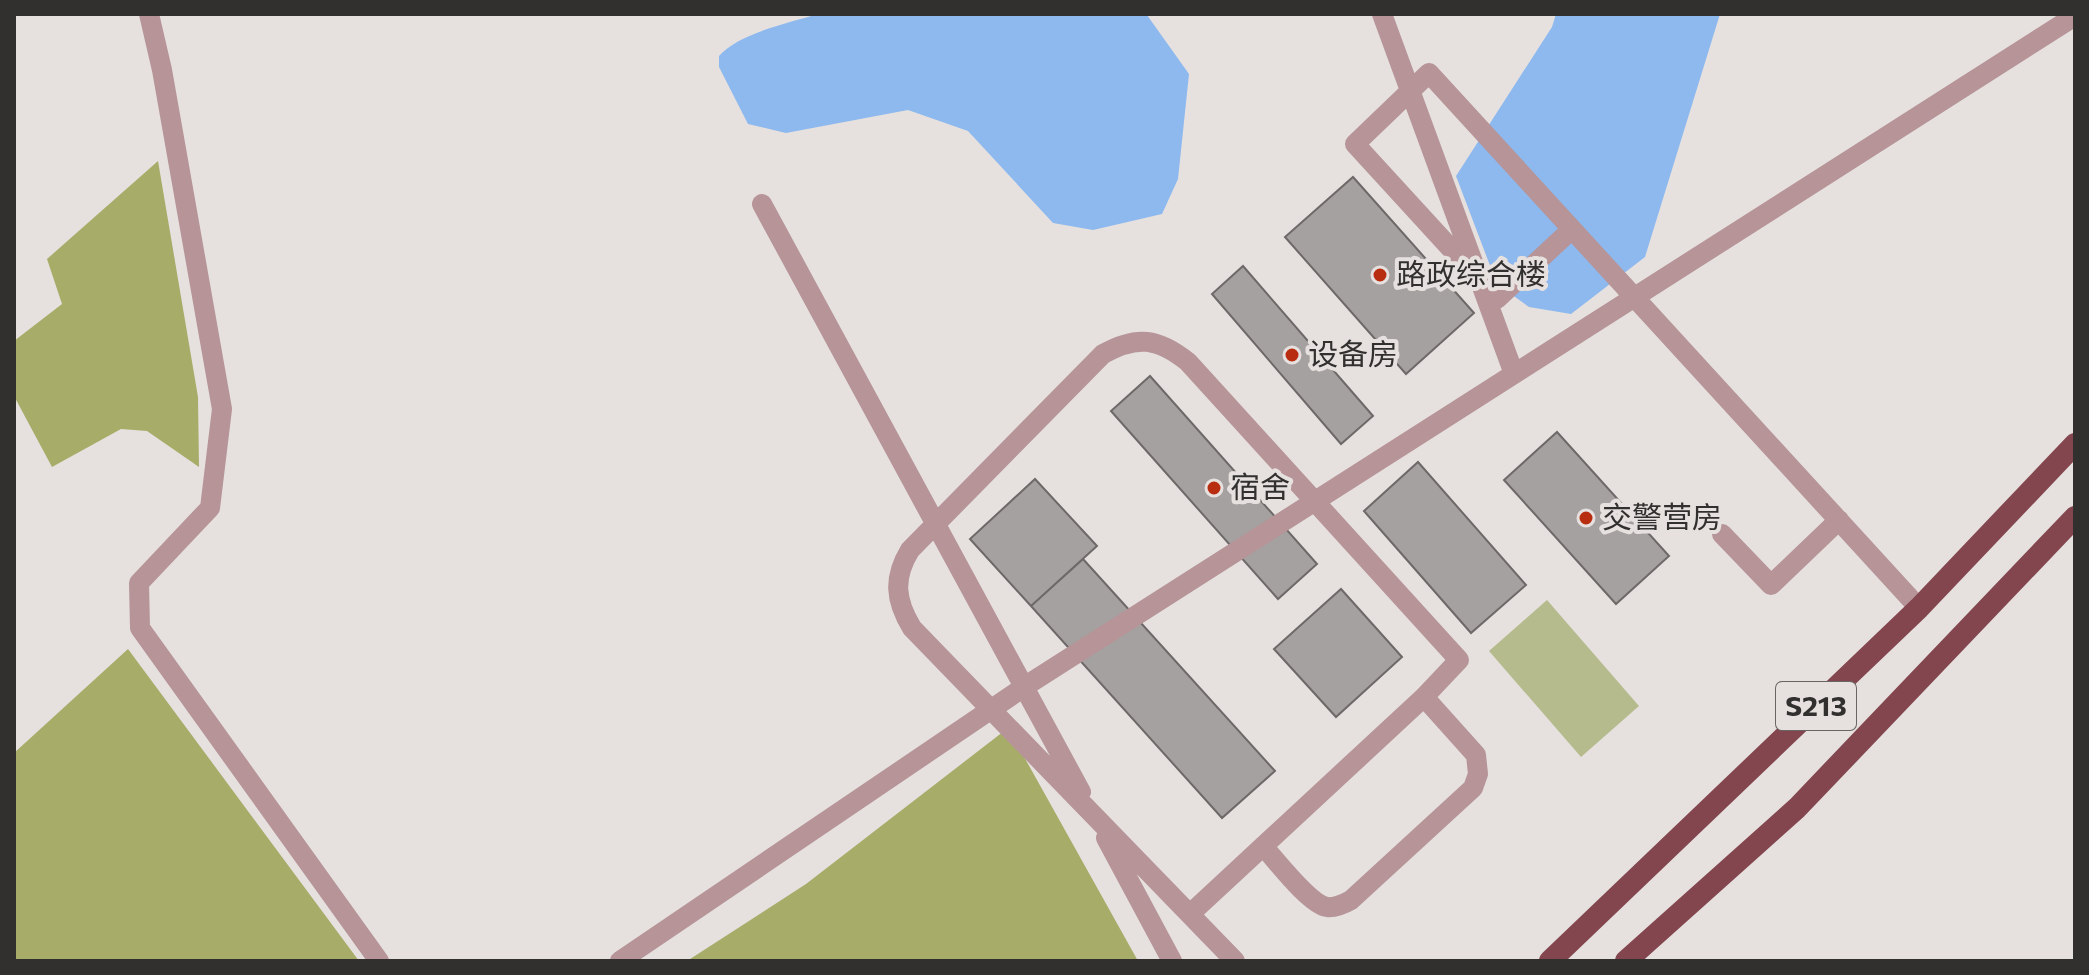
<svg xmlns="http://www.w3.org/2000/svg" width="2089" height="975" font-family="Commissioner,'Noto Sans SC',sans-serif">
<rect width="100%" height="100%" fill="#e6e1df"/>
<path fill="#b5bb8c" d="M 1547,600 L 1639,706 L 1581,757 L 1489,651 Z"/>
<path fill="#a7ad69" d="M 158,161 L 198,397 L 199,467 L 147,431 L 121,429 L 52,467 L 14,396 L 14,341 L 62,304 L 47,259 Z
M 128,649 L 359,961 L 14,961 L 14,753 Z
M 1008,728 L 1138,961 L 687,961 L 806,884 Z"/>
<path fill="#8db9ef" d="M 818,14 L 1147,15 L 1189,74 L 1178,179 L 1162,214 L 1093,230 L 1053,223 L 968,131 L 908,110 L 786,133 L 748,124 L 719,67 L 719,56 C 739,33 789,23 818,14 Z
M 1556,14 L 1720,14 L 1645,257 L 1571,314 L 1529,307 L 1497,284 L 1456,176 L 1552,27 Z"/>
<path fill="#a6a1a1" stroke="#6e6969" stroke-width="2" d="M 1353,177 L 1474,313 L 1406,374 L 1285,237 Z
M 1243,266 L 1373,416 L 1341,444 L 1212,294 Z
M 1150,376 L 1317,564 L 1278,599 L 1111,411 Z
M 1557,432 L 1669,556 L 1616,604 L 1504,480 Z
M 1418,462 L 1526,585 L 1471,633 L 1364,511 Z
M 1035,479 L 1097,546 L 1031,606 L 970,539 Z
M 1083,559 L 1275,771 L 1222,818 L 1031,606 Z
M 1341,589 L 1402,657 L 1336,717 L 1274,649 Z"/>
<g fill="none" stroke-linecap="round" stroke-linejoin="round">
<path stroke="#b69497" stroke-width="20" d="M 149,14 L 162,70 L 222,409 L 210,508 L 139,583 L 140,628 L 379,961
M 1382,14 L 1514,374
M 762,204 L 1081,792
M 1572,229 L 1497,299 L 1355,144 L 1429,73 C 1592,251 1756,429 1919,608
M 1722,534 L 1771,585 L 1839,520
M 1106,838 L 1172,961
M 1263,846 C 1276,860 1309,904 1327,907 C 1336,908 1344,904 1351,900 L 1473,788 L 1478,774 L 1476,755 L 1424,697
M 1190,914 L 1424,697 L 1459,660 L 1188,362 C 1158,338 1137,335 1103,354 L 910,550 C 893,578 895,600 912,628 L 1235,961
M 620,961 L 1027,685 L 2075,16"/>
<path stroke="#83464e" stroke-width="22" d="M 1550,961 L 1919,608 L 2075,444
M 1626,961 L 1797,808 L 2075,517"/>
</g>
<g fill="#b82c10" stroke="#e6e1df" stroke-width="3">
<circle cx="1380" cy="275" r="8"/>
<circle cx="1292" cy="355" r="8"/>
<circle cx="1214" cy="488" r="8"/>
<circle cx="1586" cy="518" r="8"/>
</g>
<g text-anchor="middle" stroke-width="8" stroke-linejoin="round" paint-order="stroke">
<rect fill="#e6e1df" stroke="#686564" stroke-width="2" x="1776" y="682" width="80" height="48" rx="6"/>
<g font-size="28" font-weight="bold" fill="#32302f">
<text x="1816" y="716">S213</text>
</g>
<g font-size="30" fill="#32302f" stroke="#e6e1df" text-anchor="start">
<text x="1396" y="285">路政综合楼</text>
<text x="1308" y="365">设备房</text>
<text x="1230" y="498">宿舍</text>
<text x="1602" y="528">交警营房</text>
</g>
</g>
<rect width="2089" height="975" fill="none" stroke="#32302f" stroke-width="32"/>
</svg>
